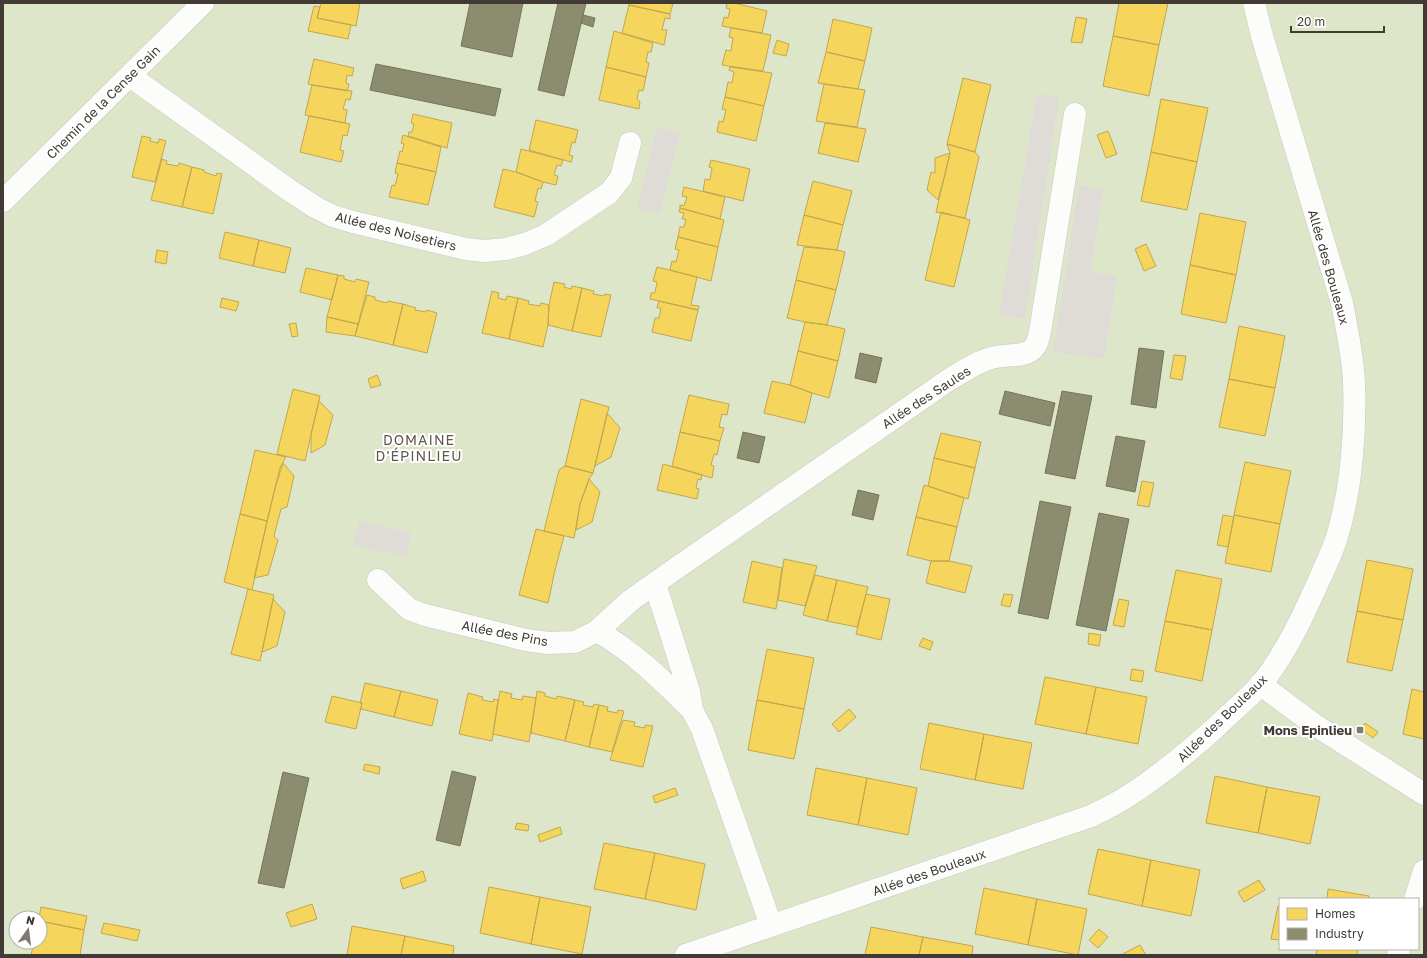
<svg xmlns="http://www.w3.org/2000/svg" width="1427" height="958" font-family="'Golos Text',sans-serif">
<rect width="100%" height="100%" fill="#eeebe7"/>
<path fill="#dee6c9" fill-rule="evenodd" d="M 3,3 L 1424,3 L 1424,955 L 3,955 ZM 1280,899 L 1418,899 L 1418,949 L 1280,949 ZM 16,918 L 40,918 L 40,942 L 16,942 Z"/>
<path fill="#dfdcd8" d="M 1037,93 L 1059,98 L 1025,319 L 999,315 Z
M 656,128 L 680,133 L 659,214 L 637,209 Z
M 1079,185 L 1103,190 L 1091,272 L 1117,276 L 1104,359 L 1053,352 Z
M 359,521 L 411,533 L 406,557 L 353,545 Z"/>
<path fill="#f6d55c" stroke="#c0a750" d="M 321,3 L 360,3 L 356,26 L 317,18 Z
M 629,3 L 669,3 L 673,4 L 670,14 L 629,5 Z
M 727,3 L 734,3 L 767,11 L 762,33 L 722,26 L 724,17 L 728,18 L 730,9 L 726,8 Z
M 1119,3 L 1168,3 L 1159,45 L 1113,36 Z
M 629,5 L 670,14 L 670,19 L 665,18 L 662,30 L 667,30 L 664,45 L 622,33 Z
M 314,6 L 320,7 L 317,18 L 351,25 L 348,39 L 308,31 Z
M 1076,17 L 1087,19 L 1082,43 L 1071,42 Z
M 833,19 L 872,28 L 865,61 L 826,52 Z
M 731,28 L 771,35 L 763,71 L 722,65 L 726,50 L 731,51 L 733,38 L 729,37 Z
M 614,31 L 653,43 L 651,52 L 648,52 L 646,62 L 649,63 L 646,77 L 606,67 Z
M 1113,36 L 1159,45 L 1149,96 L 1103,86 Z
M 777,40 L 789,44 L 786,56 L 773,53 Z
M 826,52 L 865,61 L 858,89 L 818,83 Z
M 314,59 L 354,68 L 352,76 L 347,75 L 346,83 L 349,84 L 347,91 L 308,84 Z
M 606,67 L 646,77 L 643,91 L 639,90 L 637,99 L 640,102 L 639,109 L 599,100 Z
M 730,67 L 772,73 L 764,106 L 725,97 L 728,82 L 732,83 L 734,72 L 729,70 Z
M 963,78 L 991,85 L 975,152 L 947,144 Z
M 824,84 L 865,90 L 857,127 L 816,121 Z
M 312,85 L 352,91 L 350,100 L 346,99 L 343,109 L 347,110 L 345,123 L 305,115 Z
M 725,97 L 764,106 L 756,141 L 717,132 L 719,121 L 723,122 L 726,110 L 722,109 Z
M 1161,99 L 1208,108 L 1197,162 L 1151,152 Z
M 413,114 L 452,123 L 447,148 L 408,136 L 409,132 L 412,132 L 414,124 L 411,123 Z
M 309,116 L 350,124 L 347,136 L 343,135 L 340,150 L 344,151 L 341,162 L 300,152 Z
M 536,120 L 578,130 L 575,143 L 572,142 L 569,155 L 573,156 L 571,162 L 529,150 Z
M 825,123 L 866,129 L 858,162 L 818,153 Z
M 1108,131 L 1117,154 L 1106,158 L 1097,135 Z
M 403,135 L 441,147 L 436,172 L 397,163 L 400,151 L 402,152 L 404,144 L 401,143 Z
M 142,136 L 151,138 L 150,141 L 158,143 L 159,139 L 166,141 L 155,182 L 132,177 Z
M 947,144 L 975,152 L 979,157 L 965,218 L 936,212 L 950,153 Z
M 521,149 L 563,160 L 561,166 L 557,165 L 554,175 L 558,176 L 556,185 L 543,182 L 516,172 Z
M 1151,152 L 1197,162 L 1187,210 L 1141,201 Z
M 950,153 L 944,178 L 938,200 L 927,190 L 931,172 L 935,173 L 935,158 Z
M 162,159 L 167,161 L 166,164 L 178,166 L 179,163 L 192,167 L 182,207 L 151,200 Z
M 711,160 L 750,169 L 743,201 L 703,191 L 705,179 L 710,180 L 712,168 L 709,167 Z
M 397,163 L 436,172 L 428,205 L 389,197 L 392,185 L 395,186 L 398,174 L 395,173 Z
M 192,167 L 204,170 L 204,172 L 216,176 L 217,173 L 222,174 L 213,214 L 182,207 Z
M 503,169 L 516,172 L 543,182 L 541,189 L 538,188 L 535,201 L 538,202 L 534,217 L 494,207 Z
M 813,181 L 852,191 L 843,225 L 804,215 Z
M 684,187 L 725,197 L 720,219 L 680,208 L 680,205 L 684,206 L 687,197 L 682,196 Z
M 680,208 L 724,220 L 718,247 L 678,237 L 680,227 L 684,227 L 686,219 L 682,219 L 684,213 L 679,212 Z
M 941,212 L 970,220 L 954,287 L 925,280 Z
M 1200,213 L 1246,222 L 1236,275 L 1190,265 Z
M 804,215 L 843,225 L 837,250 L 797,245 Z
M 225,232 L 259,240 L 253,266 L 219,258 Z
M 678,237 L 718,247 L 711,281 L 670,270 L 672,261 L 676,262 L 679,250 L 675,249 Z
M 259,240 L 291,248 L 285,273 L 253,266 Z
M 1146,244 L 1156,266 L 1144,271 L 1135,249 Z
M 804,247 L 837,250 L 845,252 L 836,290 L 796,280 Z
M 157,250 L 168,252 L 166,264 L 155,262 Z
M 1190,265 L 1236,275 L 1226,323 L 1181,314 Z
M 657,267 L 697,277 L 691,305 L 699,306 L 698,310 L 650,299 L 651,293 L 655,293 L 657,282 L 653,281 Z
M 306,268 L 338,275 L 332,300 L 300,292 Z
M 338,275 L 344,276 L 344,279 L 355,282 L 356,279 L 369,282 L 358,324 L 327,317 Z
M 796,280 L 836,290 L 827,325 L 805,322 L 787,318 Z
M 554,282 L 565,284 L 564,287 L 571,289 L 572,286 L 582,288 L 572,331 L 548,325 L 549,305 Z
M 582,288 L 594,291 L 593,294 L 604,296 L 605,294 L 611,295 L 601,337 L 572,331 Z
M 492,291 L 499,293 L 498,298 L 506,300 L 507,296 L 518,298 L 509,339 L 482,333 Z
M 367,295 L 375,297 L 375,300 L 387,303 L 388,301 L 403,304 L 393,345 L 355,336 Z
M 222,298 L 239,302 L 236,311 L 220,307 Z
M 518,298 L 529,301 L 528,304 L 540,306 L 541,303 L 549,305 L 548,325 L 543,347 L 509,339 Z
M 659,301 L 698,310 L 691,341 L 652,332 L 655,318 L 659,318 L 661,308 L 657,308 Z
M 403,304 L 416,308 L 415,310 L 426,312 L 427,310 L 437,313 L 427,353 L 393,345 Z
M 327,317 L 358,324 L 355,336 L 326,332 Z
M 805,322 L 827,325 L 845,329 L 838,361 L 798,351 Z
M 296,323 L 298,336 L 292,337 L 289,324 Z
M 1239,326 L 1285,336 L 1275,388 L 1229,379 Z
M 798,351 L 838,361 L 829,398 L 812,393 L 790,385 Z
M 1174,355 L 1186,356 L 1182,380 L 1170,378 Z
M 377,375 L 381,385 L 371,388 L 368,379 Z
M 1229,379 L 1275,388 L 1265,436 L 1219,427 Z
M 772,381 L 790,385 L 812,393 L 805,423 L 764,413 Z
M 293,389 L 320,396 L 305,461 L 277,454 Z
M 689,395 L 729,404 L 727,415 L 722,414 L 719,427 L 724,428 L 720,441 L 680,432 Z
M 581,399 L 609,407 L 593,473 L 565,466 Z
M 319,401 L 333,415 L 325,445 L 311,453 L 311,434 Z
M 607,413 L 620,428 L 611,457 L 595,466 Z
M 680,432 L 720,441 L 717,455 L 714,454 L 711,465 L 714,466 L 712,478 L 672,466 Z
M 941,433 L 981,442 L 975,468 L 934,458 Z
M 255,450 L 286,457 L 280,468 L 267,521 L 240,514 Z
M 934,458 L 975,468 L 968,499 L 928,486 Z
M 1245,462 L 1291,471 L 1280,524 L 1234,515 Z
M 283,463 L 294,476 L 287,507 L 281,509 L 274,536 L 278,540 L 268,575 L 254,578 L 275,488 Z
M 663,464 L 702,475 L 701,480 L 698,479 L 696,488 L 699,489 L 697,499 L 657,490 Z
M 565,466 L 593,473 L 589,479 L 580,504 L 574,538 L 544,531 L 559,470 Z
M 589,479 L 600,492 L 592,522 L 576,530 L 580,504 Z
M 1142,481 L 1154,483 L 1149,507 L 1137,505 Z
M 924,485 L 964,498 L 957,527 L 916,517 Z
M 240,514 L 267,521 L 252,590 L 224,582 Z
M 1223,515 L 1234,517 L 1228,547 L 1217,545 Z
M 1234,515 L 1280,524 L 1271,572 L 1225,563 Z
M 916,517 L 957,527 L 949,561 L 931,561 L 907,555 Z
M 536,529 L 564,536 L 555,570 L 548,603 L 519,595 Z
M 784,559 L 817,566 L 805,606 L 778,600 Z
M 1367,560 L 1413,569 L 1403,620 L 1357,611 Z
M 752,561 L 782,568 L 776,609 L 743,602 Z
M 931,561 L 949,561 L 972,566 L 965,593 L 926,583 Z
M 1176,570 L 1222,579 L 1212,630 L 1165,621 Z
M 815,575 L 837,580 L 827,621 L 803,615 Z
M 837,580 L 868,587 L 857,627 L 827,621 Z
M 248,589 L 274,595 L 260,661 L 231,654 Z
M 866,594 L 890,599 L 881,640 L 856,634 Z
M 1004,594 L 1013,595 L 1010,607 L 1001,605 Z
M 273,599 L 285,612 L 277,646 L 262,652 Z
M 1119,599 L 1129,601 L 1124,627 L 1113,625 Z
M 1357,611 L 1403,620 L 1392,671 L 1347,662 Z
M 1165,621 L 1212,630 L 1202,681 L 1155,671 Z
M 1089,633 L 1101,635 L 1099,646 L 1088,644 Z
M 923,638 L 933,642 L 930,650 L 919,646 Z
M 767,649 L 814,658 L 804,709 L 757,700 Z
M 1132,669 L 1144,671 L 1142,682 L 1130,680 Z
M 1045,677 L 1096,687 L 1086,734 L 1035,724 Z
M 365,683 L 401,691 L 394,717 L 361,709 L 362,703 L 360,703 Z
M 1096,687 L 1147,697 L 1138,744 L 1086,734 Z
M 1412,689 L 1424,692 L 1424,739 L 1403,734 Z
M 401,691 L 438,700 L 432,726 L 394,717 Z
M 500,691 L 512,694 L 511,698 L 522,700 L 523,696 L 536,698 L 529,742 L 493,734 Z
M 537,691 L 545,693 L 545,696 L 556,699 L 557,696 L 575,700 L 565,741 L 531,733 Z
M 468,693 L 483,697 L 482,700 L 493,702 L 494,699 L 498,700 L 492,741 L 459,734 Z
M 332,696 L 362,703 L 356,729 L 325,722 Z
M 575,700 L 584,702 L 583,705 L 593,707 L 594,704 L 599,705 L 589,747 L 565,741 Z
M 757,700 L 804,709 L 794,759 L 748,750 Z
M 599,705 L 608,707 L 607,711 L 617,713 L 618,710 L 624,711 L 612,752 L 589,747 Z
M 849,709 L 856,717 L 839,732 L 832,724 Z
M 623,720 L 635,722 L 634,726 L 645,728 L 645,725 L 653,726 L 643,767 L 610,760 Z
M 929,723 L 984,734 L 975,780 L 920,769 Z
M 1365,723 L 1378,732 L 1373,738 L 1361,729 Z
M 984,734 L 1032,743 L 1023,789 L 975,780 Z
M 365,764 L 380,767 L 379,774 L 363,770 Z
M 816,768 L 867,778 L 858,825 L 807,815 Z
M 1215,776 L 1267,787 L 1258,833 L 1206,823 Z
M 867,778 L 917,788 L 908,835 L 858,825 Z
M 1267,787 L 1320,797 L 1310,844 L 1258,833 Z
M 675,788 L 678,795 L 655,803 L 653,796 Z
M 517,823 L 529,825 L 528,831 L 515,829 Z
M 560,827 L 562,834 L 540,842 L 538,835 Z
M 604,843 L 655,853 L 645,899 L 594,889 Z
M 1098,849 L 1151,860 L 1142,906 L 1088,894 Z
M 655,853 L 705,864 L 696,910 L 645,899 Z
M 1151,860 L 1200,870 L 1191,916 L 1142,906 Z
M 423,871 L 426,881 L 403,889 L 400,879 Z
M 1259,880 L 1265,890 L 1244,902 L 1238,892 Z
M 489,887 L 540,897 L 531,944 L 480,933 Z
M 984,888 L 1037,899 L 1028,945 L 975,934 Z
M 1328,889 L 1369,896 L 1368,899 L 1327,899 Z
M 540,897 L 591,907 L 582,954 L 531,944 Z
M 1037,899 L 1087,909 L 1078,955 L 1028,945 Z
M 312,904 L 317,919 L 291,927 L 286,913 Z
M 1278,906 L 1280,906 L 1280,940 L 1271,939 Z
M 41,907 L 87,916 L 84,930 L 40,921 L 40,918 L 39,918 Z
M 40,921 L 84,930 L 80,955 L 31,955 L 34,942 L 40,942 Z
M 104,923 L 140,930 L 137,941 L 101,933 Z
M 352,926 L 405,936 L 401,955 L 347,955 Z
M 871,927 L 923,937 L 919,955 L 865,955 Z
M 1099,929 L 1108,937 L 1098,948 L 1089,940 Z
M 405,936 L 454,946 L 453,955 L 401,955 Z
M 923,937 L 973,946 L 972,955 L 919,955 Z
M 1140,945 L 1146,955 L 1121,955 Z
M 1317,949 L 1358,949 L 1357,955 L 1316,955 Z"/>
<path fill="#8c8c6e" stroke="#76745d" d="M 470,3 L 523,3 L 512,57 L 461,46 Z
M 558,3 L 586,3 L 564,96 L 538,90 Z
M 583,15 L 595,18 L 593,27 L 581,23 Z
M 376,64 L 501,89 L 495,116 L 370,90 Z
M 1139,348 L 1164,351 L 1156,408 L 1131,404 Z
M 860,353 L 882,358 L 876,383 L 855,378 Z
M 1005,391 L 1055,403 L 1050,426 L 999,414 Z
M 1062,391 L 1092,396 L 1075,479 L 1045,473 Z
M 743,432 L 765,437 L 759,463 L 737,458 Z
M 1116,436 L 1145,441 L 1135,492 L 1106,486 Z
M 858,490 L 879,495 L 873,520 L 852,515 Z
M 1040,501 L 1071,507 L 1048,619 L 1018,613 Z
M 1099,513 L 1129,519 L 1106,631 L 1076,625 Z
M 452,771 L 476,777 L 460,846 L 436,840 Z
M 283,772 L 309,778 L 284,888 L 258,883 Z"/>
<g fill="none" stroke-linecap="round" stroke-linejoin="round">
<defs>
<path id="street" d="M 130,76 L 289,190 L 315,207 L 333,216 L 353,222 L 466,249 L 484,251 L 506,249 L 525,244 L 546,235 L 609,193 L 621,178 L 630,143
M 3,201 L 203,3
M 378,580 L 409,609 L 425,615 L 526,640 L 548,643 L 575,642 L 597,631 L 631,600 L 678,567 L 950,379 C 966,370 984,357 1003,356 C 1013,355 1025,356 1033,349 C 1039,343 1039,334 1041,326 L 1075,114
M 655,584 L 689,691 L 692,710 L 702,729 L 771,925
M 597,631 C 634,652 662,680 692,710
M 1260,684 L 1315,725 L 1424,794
M 1415,899 L 1424,871
M 686,955 L 1091,816 C 1102,810 1114,805 1125,798 C 1157,778 1186,754 1215,728 C 1230,713 1248,699 1262,683 C 1282,658 1297,629 1310,600 C 1319,580 1329,560 1336,540 C 1351,493 1356,432 1354,383 C 1353,356 1347,330 1342,303 L 1262,36 L 1254,3
M 1398,955 L 1399,949"/>
</defs>
<use href="#street" stroke="#cac7c3" stroke-width="23"/>
<use href="#street" stroke="#fcfcfb" stroke-width="22"/>
</g>
<rect fill="#7e7973" stroke="#fff" stroke-width="1.5" x="1356" y="726" width="8" height="8" rx="2"/>
<g text-anchor="middle" stroke-width="4" stroke-linejoin="round" paint-order="stroke">
<g font-size="13" fill="#423b35" stroke="#fff">
<text transform="translate(103 102) rotate(-45)" y="5">Chemin de la Cense Gain</text>
<text transform="translate(396 231) rotate(14)" y="5">Allée des Noisetiers</text>
<text transform="translate(1329 267) rotate(74)" y="5">Allée des Bouleaux</text>
<text transform="translate(926 397) rotate(-33)" y="5">Allée des Saules</text>
<text transform="translate(505 633) rotate(11)" y="5">Allée des Pins</text>
<text transform="translate(1222 718) rotate(-44)" y="5">Allée des Bouleaux</text>
<text transform="translate(929 872) rotate(-19)" y="5">Allée des Bouleaux</text>
</g>
<g font-size="13" font-weight="bold" fill="#423b35" stroke="#fff" text-anchor="end">
<text x="1352" y="735">Mons Epinlieu</text>
</g>
<g font-size="14" letter-spacing="1" fill="#64584d" stroke="#fff">
<text x="419" y="445">DOMAINE<tspan x="419" dy="16">D'ÉPINLIEU</tspan></text>
</g>
</g>
<rect width="1427" height="958" fill="none" stroke="#423b35" stroke-width="8"/>
<rect x="1279" y="898" width="140" height="52" fill="#ffffff" stroke="#b3b1ae"/>
<rect x="1287" y="908" width="20" height="12" fill="#f6d55c" stroke="#b3b1ae"/>
<text x="1315" y="918" font-size="12" fill="#423b35">Homes</text>
<rect x="1287" y="928" width="20" height="12" fill="#8c8c6e" stroke="#b3b1ae"/>
<text x="1315" y="938" font-size="12" fill="#423b35">Industry</text>
<g transform="translate(28 930) rotate(14)"><circle r="19" fill="#ffffff" stroke="#b3b1ae"/>
<path d="M0-3L7 15L0 10L-7 15Z" fill="#7e7973"/>
<text y="-6" font-size="11" font-weight="bold" text-anchor="middle" fill="#423b35">N</text>
</g>
<path d="M1291 26v6h93v-6" fill="none" stroke="#423b35" stroke-width="2"/>
<text x="1297" y="26" font-size="12" fill="#423b35" stroke="#ffffff" stroke-width="3" paint-order="stroke">20 m</text>
</svg>
